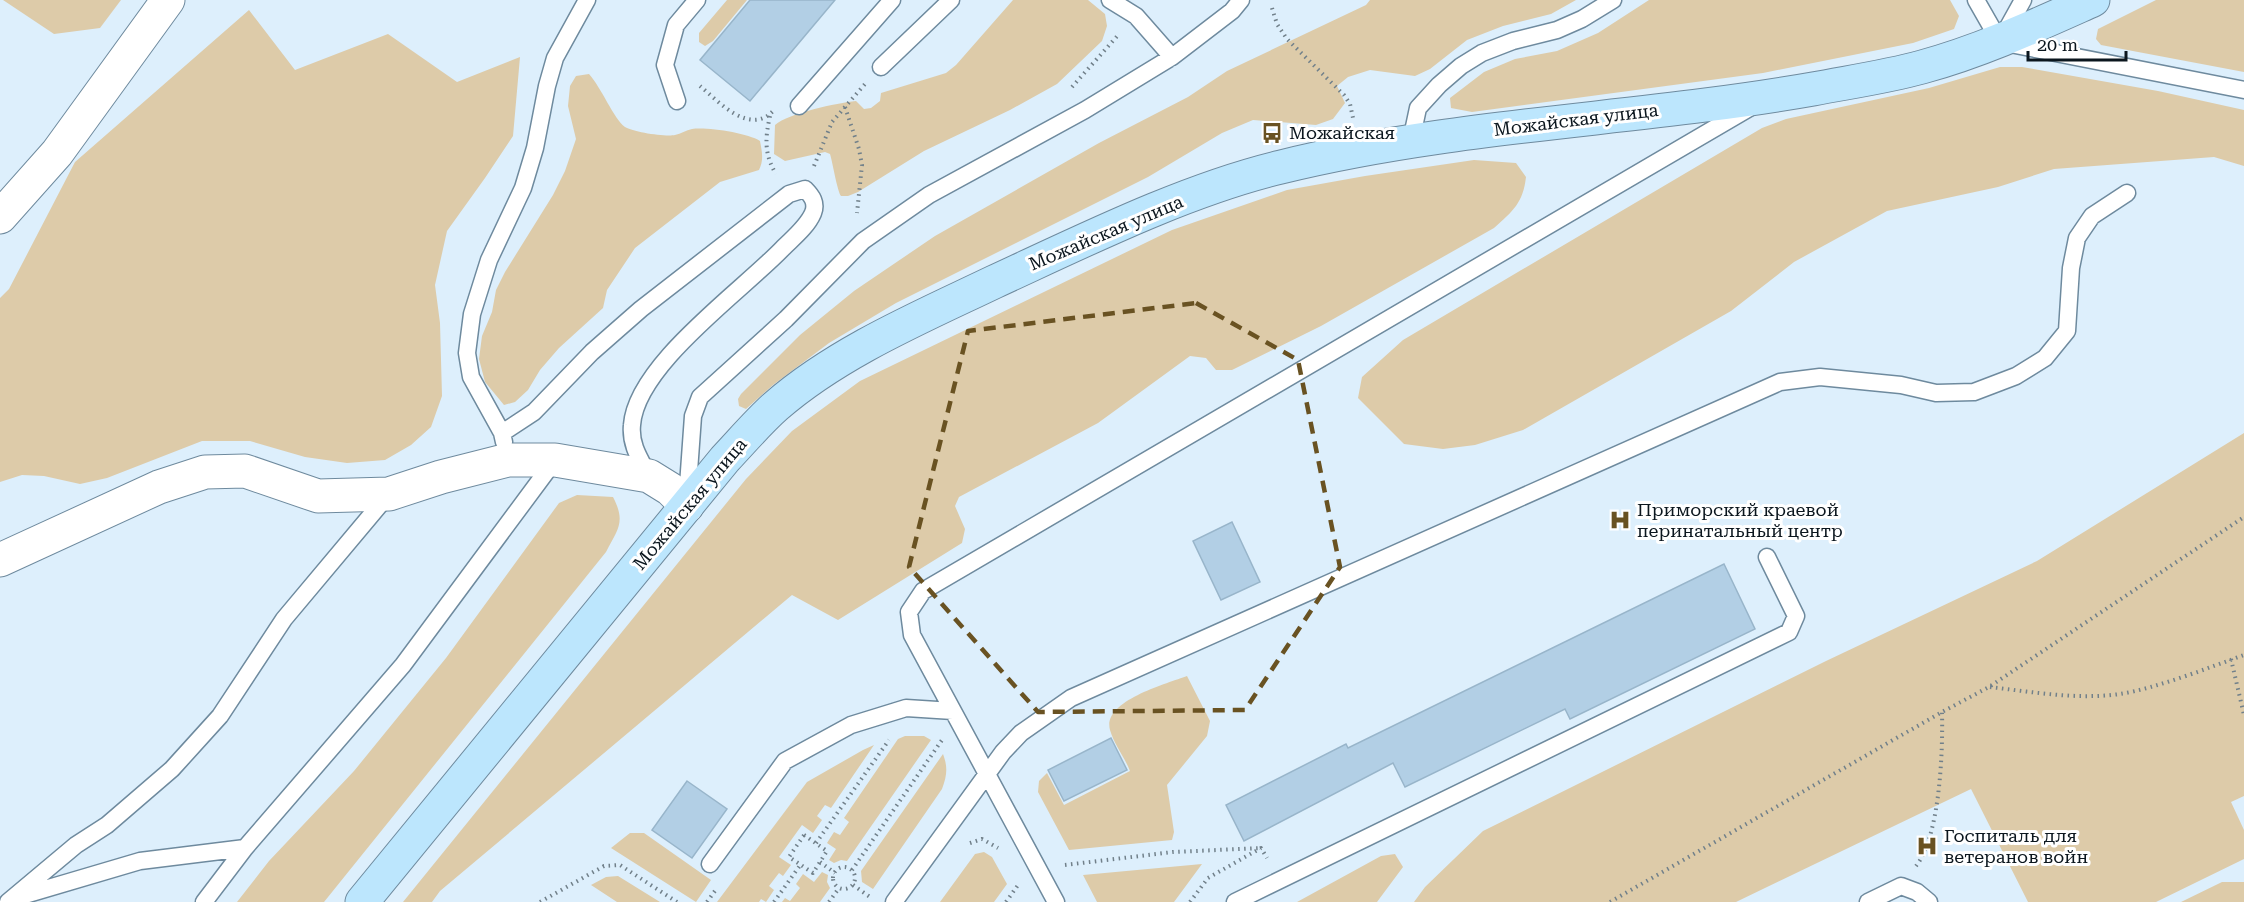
<svg xmlns="http://www.w3.org/2000/svg" width="2244" height="902" font-family="'Roboto Serif',serif">
<rect width="100%" height="100%" fill="#ddeffc"/>
<path fill="#ddcba9" d="M 3,0 L 121,0 L 100,28 L 54,34 Z
M 727,0 L 747,0 L 713,41 L 705,46 L 699,42 L 699,33 Z
M 1013,0 L 1088,0 L 1105,14 L 1107,26 L 1102,41 L 1057,84 L 1010,110 L 924,151 L 858,192 L 848,196 L 841,196 C 837,190 833,164 830,154 L 825,152 L 785,161 L 774,154 L 775,125 C 789,113 837,103 856,101 L 864,109 L 871,108 L 880,101 L 881,93 L 946,73 L 956,65 Z
M 1370,0 L 1576,0 L 1551,14 L 1503,26 L 1467,40 L 1430,69 L 1415,76 L 1370,70 L 1348,77 L 1337,86 L 1345,103 L 1333,119 L 1316,125 L 1253,120 L 1222,133 L 1148,177 L 896,303 L 829,343 L 773,385 L 746,409 L 739,406 L 738,399 L 741,394 L 800,335 L 854,291 L 935,236 L 1099,143 L 1188,97 L 1227,71 L 1366,5 Z
M 1649,0 L 1950,0 L 1959,16 L 1954,29 L 1913,43 L 1763,73 L 1472,112 L 1451,108 L 1450,98 L 1484,72 L 1515,59 L 1557,51 L 1598,33 Z
M 2156,0 L 2244,0 L 2244,72 L 2101,45 L 2096,39 L 2098,29 Z
M 249,10 L 295,70 L 388,34 L 457,82 L 520,57 L 513,136 L 485,178 L 447,231 L 435,285 L 440,323 L 442,396 L 431,427 L 411,445 L 385,460 L 347,463 L 305,457 L 250,441 L 202,441 L 107,478 L 80,484 L 44,476 L 22,475 L 0,482 L 0,298 L 9,289 L 75,162 Z
M 2000,67 L 2022,67 L 2158,91 L 2244,110 L 2244,166 L 2214,157 L 2054,169 L 1998,187 L 1887,211 L 1794,262 L 1731,311 L 1523,430 L 1475,445 L 1443,449 L 1404,444 L 1358,398 L 1362,377 L 1403,340 L 1762,128 L 1786,119 L 1929,88 Z
M 589,74 C 601,87 614,119 625,127 C 633,132 665,137 675,135 C 681,134 686,130 692,129 C 708,127 747,133 760,141 C 762,152 764,160 759,170 L 720,182 L 635,248 L 607,290 L 603,308 L 559,348 L 540,370 L 528,390 L 515,402 L 504,405 L 485,382 L 479,359 L 482,336 L 492,312 L 496,290 L 505,272 L 553,195 L 565,171 L 576,139 L 568,106 L 570,86 L 576,76 Z
M 1474,160 L 1516,163 L 1526,177 C 1523,203 1513,211 1494,228 L 1321,326 L 1232,370 L 1216,370 L 1206,358 L 1190,356 L 1098,423 L 959,497 L 955,506 L 965,529 L 962,543 L 838,620 L 792,595 L 440,891 L 432,902 L 403,902 L 746,479 L 792,431 L 860,381 L 1172,230 L 1287,190 L 1365,176 Z
M 2244,433 L 2244,796 L 2231,802 L 2244,830 L 2244,859 L 2156,902 L 2028,902 L 1971,789 L 1736,902 L 1414,902 L 1425,887 L 1483,831 L 1826,661 L 2037,561 Z
M 577,495 L 613,497 C 626,522 618,529 606,552 L 324,902 L 237,902 L 269,861 L 354,771 L 446,658 L 559,503 Z
M 1187,676 L 1210,721 L 1207,736 L 1167,785 L 1174,832 L 1172,840 L 1069,850 L 1038,792 L 1039,781 L 1047,773 L 1064,805 L 1130,771 C 1125,758 1114,744 1110,730 C 1102,701 1166,684 1187,676 Z
M 905,736 L 924,736 L 931,740 L 847,861 L 841,860 L 834,863 L 829,860 L 836,849 L 827,843 L 834,832 L 840,835 L 849,822 L 844,818 L 898,739 Z
M 874,745 L 831,808 L 825,805 L 817,816 L 822,820 L 813,833 L 802,825 L 779,857 L 791,865 L 783,876 L 779,873 L 769,886 L 774,890 L 766,902 L 761,899 L 759,902 L 717,902 L 807,782 L 863,750 Z
M 943,754 C 948,767 947,776 942,789 L 873,889 L 862,882 L 861,871 Z
M 630,833 L 644,833 L 711,880 L 696,902 L 611,848 Z
M 984,852 L 992,857 L 1007,884 L 994,902 L 940,902 L 975,854 Z
M 1395,854 L 1403,867 L 1377,902 L 1297,902 L 1381,856 Z
M 1202,864 L 1174,902 L 1097,902 L 1083,875 Z
M 822,872 L 828,875 L 827,882 L 830,888 L 820,902 L 782,902 L 785,898 L 790,901 L 800,888 L 796,884 L 803,874 L 814,882 Z
M 618,876 L 660,902 L 617,902 L 591,885 L 606,877 Z
M 2222,882 L 2244,882 L 2244,902 L 2181,902 Z"/>
<path fill="#b2cfe5" stroke="#98b5ca" stroke-width="1.5" d="M 750,0 L 835,0 L 750,101 L 700,60 Z
M 1232,522 L 1260,582 L 1221,600 L 1193,541 Z
M 1724,564 L 1755,629 L 1570,719 L 1565,709 L 1405,787 L 1393,763 L 1244,841 L 1226,805 L 1346,744 L 1348,748 Z
M 1111,738 L 1127,770 L 1064,801 L 1048,770 Z
M 687,781 L 727,809 L 692,858 L 652,830 Z"/>
<g fill="none" stroke-linecap="round" stroke-linejoin="round">
<defs>
<path id="service" d="M 1110,0 L 1136,16 L 1172,57
M 1976,0 L 2000,42 L 2244,90
M 2003,36 L 2023,0
M 881,67 L 951,0
M 677,101 L 665,65 L 676,25 L 697,0
M 799,106 L 892,0
M 1411,141 L 1418,108 L 1439,85 L 1461,66 L 1482,53 L 1513,41 L 1557,30 L 1582,19 L 1613,0
M 502,433 L 534,412 L 592,352 L 641,309 L 789,194 L 805,189 C 812,196 817,203 813,213 C 807,227 793,238 783,248 C 742,291 636,365 632,425 C 630,445 640,459 649,476
M 504,442 L 502,433 L 471,377 L 467,353 L 472,314 L 489,260 L 523,188 L 535,148 L 547,86 L 555,58 L 587,0
M 687,499 L 693,416 L 700,397 L 786,319 L 863,241 L 929,195 L 1085,110 L 1172,57 L 1232,11 L 1241,0
M 710,864 L 785,761 L 851,725 L 906,708 L 953,711
M 18,897 L 140,861 L 245,848
M 8,902 L 76,845 L 107,825 L 172,769 L 220,716 L 284,619 L 388,495
M 204,902 L 245,848 L 403,665 L 555,460
M 894,902 L 1003,752 L 1021,733 L 1071,698 L 1780,382 L 1820,377 L 1901,385 L 1936,393 L 1974,392 L 2016,376 L 2045,358 L 2067,331 L 2071,268 L 2077,238 L 2092,216 L 2127,193
M 1056,902 L 912,635 L 909,612 L 923,591 L 1751,107
M 1235,902 L 1789,632 L 1796,616 L 1767,557
M 1868,902 L 1901,886 L 1917,892 L 1929,902"/>
<path id="minor" d="M 0,217 L 57,153 L 168,0
M 0,560 L 159,487 L 205,472 L 245,471 L 318,496 L 389,494 L 441,477 L 508,460 L 555,460 L 649,476 L 670,489 L 687,506"/>
<path id="secondary" d="M 362,902 L 725,459 C 742,441 758,422 776,406 C 838,352 921,317 994,282 C 1083,241 1185,190 1281,167 C 1456,124 1637,120 1813,89 C 1849,82 1886,77 1922,67 C 1981,51 2037,25 2093,0"/>
</defs>
<use href="#service" stroke="#6e8a9e" stroke-width="19"/>
<use href="#minor" stroke="#6e8a9e" stroke-width="35"/>
<use href="#secondary" stroke="#6e8a9e" stroke-width="35"/>
<path stroke="#71808a" stroke-width="4" stroke-dasharray="1.5 4.5" stroke-linecap="butt" d="M 1272,8 L 1277,24 L 1287,39 L 1344,95 L 1350,104 L 1353,118
M 700,86 C 718,101 750,137 774,110
M 1072,87 L 1119,34
M 845,107 L 859,149 L 862,165 L 857,213
M 770,116 C 765,138 764,154 776,174
M 814,166 L 832,122 L 865,84
M 2231,659 L 2244,715
M 1990,687 C 2033,692 2077,700 2120,694 C 2157,688 2208,668 2244,655
M 804,835 L 827,851 L 813,873 L 789,857 Z
M 816,843 L 889,740
M 970,843 L 982,839 L 998,848
M 820,862 L 835,873
M 1065,865 L 1173,852 L 1261,848
M 1916,866 C 1940,836 1943,751 1942,712
M833 878a11 11 0 1 1 22 0a11 11 0 1 1-22 0Z
M 852,870 L 942,740
M 853,885 L 870,897
M 540,902 L 604,866 L 620,865 L 677,902
M 707,902 L 717,888
M 774,902 L 801,864
M 829,902 L 839,888
M 1006,902 L 1018,885
M 1190,902 L 1208,878 L 1261,848 L 1267,858
M 1610,902 L 1942,712 L 1989,687 L 2244,517"/>
<use href="#service" stroke="#fff" stroke-width="16"/>
<use href="#minor" stroke="#fff" stroke-width="33"/>
<use href="#secondary" stroke="#bce6fd" stroke-width="33"/>
</g>
<path fill="none" stroke="#695222" stroke-width="4.5" stroke-dasharray="12 8" stroke-linejoin="round" d="M 1196,303 L 1298,360 L 1340,567 L 1245,710 L 1038,712 L 909,567 L 968,331 Z"/>
<defs>
<symbol id="bus-bare" viewBox="-9 -9 18 18"><path d="M-5-6H5V4H4V6H2V4H-2V6H-4V4H-5ZM-3.5-4V0h7V-4ZM-3.5 1.2v1.5H-2V1.2ZM2 1.2v1.5H3.5V1.2Z" fill="#695222" stroke="#fff" stroke-width="2.5" paint-order="stroke"/></symbol>
<symbol id="hospital-bare" viewBox="-9 -9 18 18"><path d="M-5-5h3v3.5h4V-5h3V5h-3V1.5h-4V5h-3Z" fill="#695222" stroke="#fff" stroke-width="2.5" paint-order="stroke"/></symbol>
</defs>
<g fill-rule="evenodd">
<use href="#bus-bare" x="1257" y="118" width="30" height="30"/>
<use href="#hospital-bare" x="1605" y="505" width="30" height="30"/>
<use href="#hospital-bare" x="1912" y="831" width="30" height="30"/>
</g>
<g text-anchor="middle" stroke-width="6" stroke-linejoin="round" paint-order="stroke">
<g font-size="18" fill="#0b161e" stroke="#fff">
<text transform="translate(1576 120) rotate(-7)" y="6">Можайская улица</text>
<text transform="translate(1106 233) rotate(-23)" y="6">Можайская улица</text>
<text transform="translate(690 504) rotate(-50)" y="6">Можайская улица</text>
</g>
<g font-size="18" fill="#0b161e" stroke="#fff" text-anchor="start">
<text x="1289" y="139">Можайская</text>
<text x="1637" y="516">Приморский краевой<tspan x="1637" dy="21">перинатальный центр</tspan></text>
<text x="1944" y="842">Госпиталь для<tspan x="1944" dy="21">ветеранов войн</tspan></text>
</g>
</g>
<path d="M2028 51v9h98v-9" fill="none" stroke="#0b161e" stroke-width="3"/>
<text x="2037" y="51" font-size="18" fill="#0b161e" stroke="#ffffff" stroke-width="4.5" paint-order="stroke">20 m</text>
</svg>
